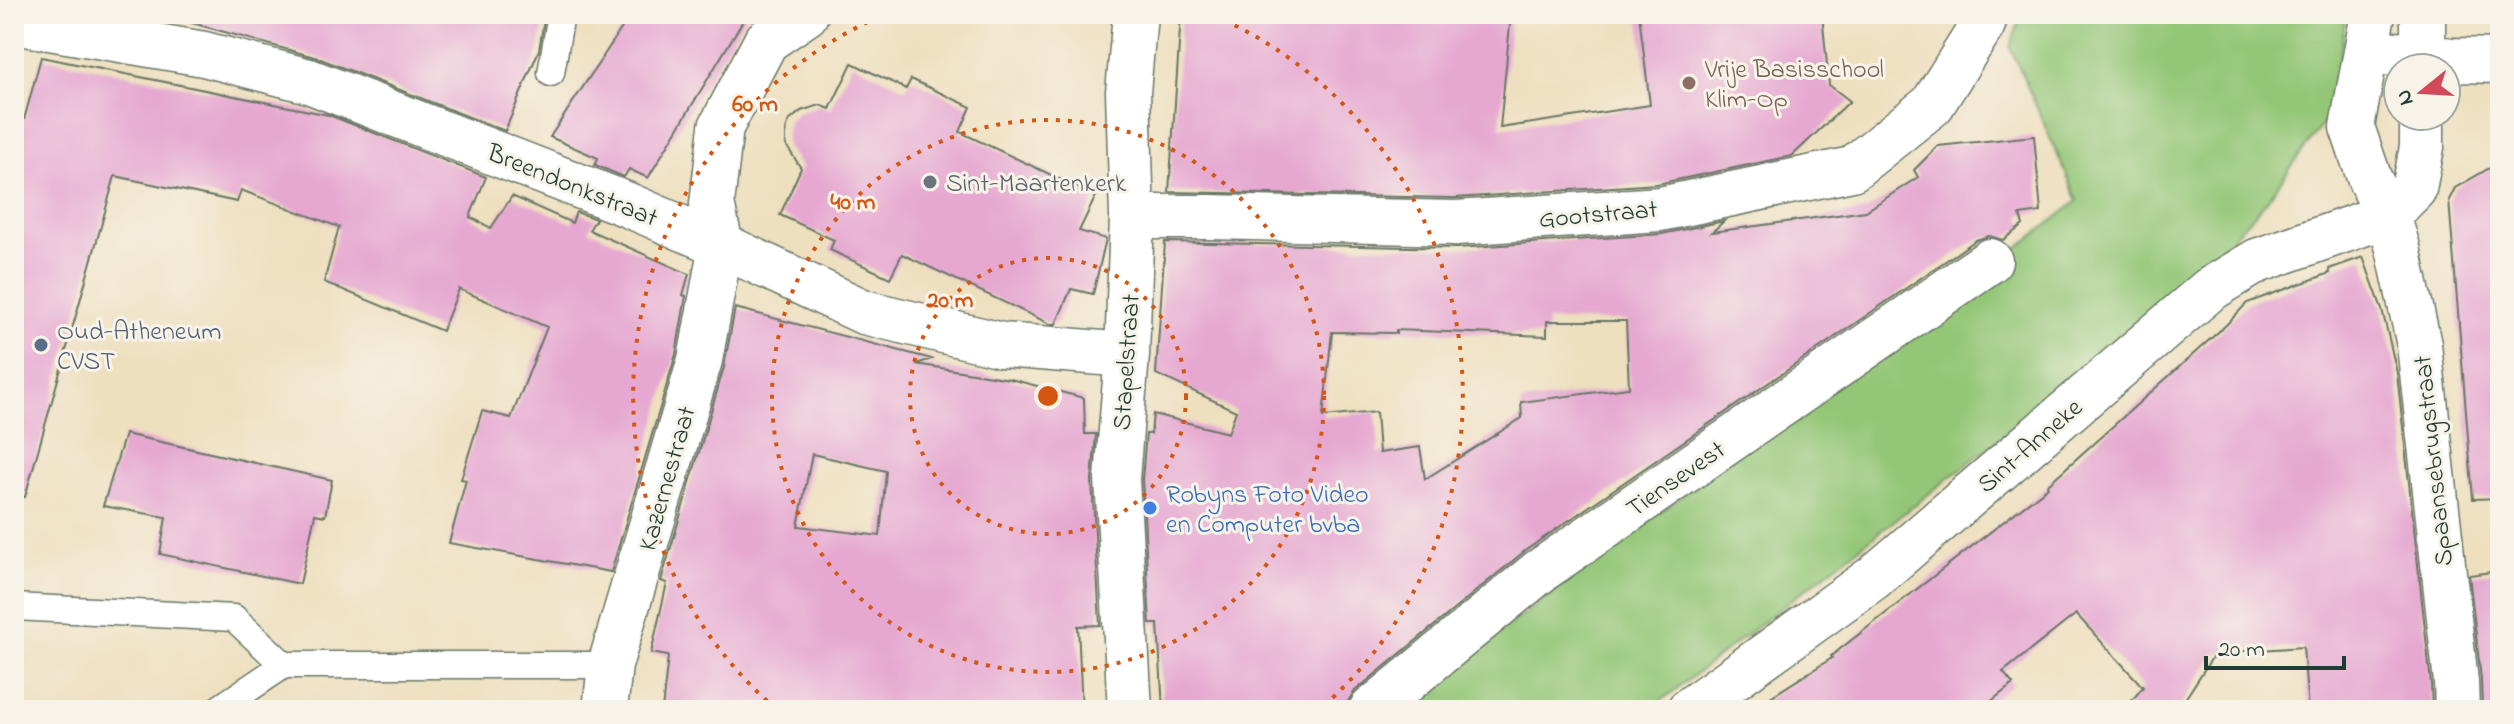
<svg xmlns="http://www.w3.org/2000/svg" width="2514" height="724" font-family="'Indie Flower',sans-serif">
<rect width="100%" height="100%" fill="#f7f3e8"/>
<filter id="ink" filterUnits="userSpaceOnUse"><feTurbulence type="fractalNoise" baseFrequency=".0125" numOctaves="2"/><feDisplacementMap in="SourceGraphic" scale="16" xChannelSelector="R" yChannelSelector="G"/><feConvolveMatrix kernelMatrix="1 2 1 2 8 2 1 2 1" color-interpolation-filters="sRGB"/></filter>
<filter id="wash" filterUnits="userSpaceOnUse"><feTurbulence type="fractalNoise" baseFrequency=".006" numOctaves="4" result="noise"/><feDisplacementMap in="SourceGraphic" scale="32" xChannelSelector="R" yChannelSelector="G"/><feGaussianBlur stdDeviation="1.8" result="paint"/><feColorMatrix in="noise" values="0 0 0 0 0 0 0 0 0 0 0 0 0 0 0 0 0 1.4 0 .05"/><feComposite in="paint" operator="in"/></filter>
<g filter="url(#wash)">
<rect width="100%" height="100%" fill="#eedfbf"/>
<path fill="#93c676" stroke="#598255" stroke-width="2" d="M 2022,14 L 2346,14 L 2333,109 L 2265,203 L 2150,323 L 1649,710 L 1397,710 L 1879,347 L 1983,275 L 2078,201 L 2010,47 Z"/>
<g id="blocks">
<path fill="#e6a8d1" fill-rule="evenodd" d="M 187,14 L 545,14 L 539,50 L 505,131 L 318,58 L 185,21 Z
M 631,14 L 747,14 L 648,178 L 629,169 L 624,177 L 595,165 L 598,158 L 550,137 Z
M 1181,14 L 1511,14 L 1500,128 L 1650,105 L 1639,14 L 1822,14 L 1829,85 L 1850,101 L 1792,156 L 1657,184 L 1455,198 L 1169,192 Z
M 41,57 L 329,115 L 486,177 L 470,217 L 491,228 L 512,196 L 572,223 L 576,212 L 596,219 L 589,230 L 689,274 L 683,295 L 686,296 L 676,354 L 611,572 L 449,543 L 466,480 L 461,479 L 482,411 L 511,418 L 547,327 L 459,289 L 442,331 L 324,282 L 339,227 L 241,190 L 237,202 L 115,176 L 25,497 L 14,495 L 14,157 Z
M 852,63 L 906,89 L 911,79 L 971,107 L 960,132 L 1096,196 L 1079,231 L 1106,239 L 1093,294 L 1071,289 L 1056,324 L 1050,324 L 902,254 L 890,278 L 830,250 L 834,240 L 780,215 L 801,168 L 786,145 L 786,130 L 789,121 L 801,111 L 820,105 L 830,109 Z
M 2034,136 L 2041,212 L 2020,215 L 2023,225 L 2003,240 L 1989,236 L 1976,240 L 1526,550 L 1355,691 L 1348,701 L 1347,710 L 1163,710 L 1158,624 L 1150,624 L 1142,479 L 1146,434 L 1151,434 L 1153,414 L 1228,433 L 1236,411 L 1156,374 L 1165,242 L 1458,248 L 1662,234 L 1724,221 L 1712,232 L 1866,211 L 1918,177 L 1914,170 L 1938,146 ZM 1547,321 L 1626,321 L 1629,388 L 1521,402 L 1522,418 L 1425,479 L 1420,447 L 1379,453 L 1376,412 L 1323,417 L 1332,332 L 1396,333 L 1396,330 L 1547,336 Z
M 2500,162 L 2500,498 L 2473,499 L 2449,200 L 2455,188 Z
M 2363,257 L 2382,309 L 2397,373 L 2431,684 L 2432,710 L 2308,710 L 2303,647 L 2215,653 L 2178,710 L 2124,710 L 2143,687 L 2076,614 L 2003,672 L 2013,684 L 1980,710 L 1750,710 L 1832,658 L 1831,656 L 2048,487 L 2047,485 L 2226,325 L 2247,303 L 2330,273 L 2329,269 Z
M 735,308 L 932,359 L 916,364 L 1010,379 L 1084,398 L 1085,434 L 1096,434 L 1092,480 L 1100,625 L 1078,626 L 1082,710 L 662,710 L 668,656 L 651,653 L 667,583 L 661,581 L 724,367 ZM 812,454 L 886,471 L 880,536 L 798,526 Z
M 125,434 L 332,480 L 325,516 L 315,514 L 300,584 L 160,554 L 166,517 L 103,506 Z
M 2500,571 L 2500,710 L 2482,710 L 2481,679 L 2469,575 Z"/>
</g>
</g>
<g filter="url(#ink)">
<use href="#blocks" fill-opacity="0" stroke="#677665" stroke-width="2"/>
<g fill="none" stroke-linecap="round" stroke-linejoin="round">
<defs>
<path id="lane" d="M 551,73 L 561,14
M 14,607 L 234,618 L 284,665
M 217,710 L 284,665 L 610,665"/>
<path id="street" d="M 14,22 L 204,54 L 309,81 L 628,205 L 721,245 L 864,312 L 1002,345 L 1127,355
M 1132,217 L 1211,217 L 1456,223 L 1660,209 L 1852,169 L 1932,105 L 1983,24 L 1986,14
M 605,710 L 610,665 L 700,360 L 721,245 L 712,204 L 721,127 L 766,41 L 806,14
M 1130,710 L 1117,479 L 1127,355 L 1132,217 L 1128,92 L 1135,14
M 1371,710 L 1540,571 L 1990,261
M 1689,710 L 1873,578 L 2209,290 L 2257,261 L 2388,215"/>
<path id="secondary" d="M 2373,14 L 2352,127 L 2370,180 L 2388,215 L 2398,248 L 2419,345 L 2456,682 L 2457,710
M 2423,14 L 2423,68
M 2366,51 L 2452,60 L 2500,61
M 2388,215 L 2414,189 L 2422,147 L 2422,116"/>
</defs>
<use href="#lane" stroke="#677665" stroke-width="29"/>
<use href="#street" stroke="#677665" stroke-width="47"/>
<use href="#secondary" stroke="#677665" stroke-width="47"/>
<use href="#lane" stroke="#fff" stroke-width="26"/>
<use href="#street" stroke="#fff" stroke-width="44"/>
<use href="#secondary" stroke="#fff" stroke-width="44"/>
</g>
</g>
<g fill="none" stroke="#d45610" stroke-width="4" stroke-dasharray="4 8">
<circle cx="1048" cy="396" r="138"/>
<circle cx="1048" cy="396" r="276"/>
<path d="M776 709A415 415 0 0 1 883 15M1213 15A415 415 0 0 1 1320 709"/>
</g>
<circle fill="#8d6e63" stroke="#f7f3e8" stroke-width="3" cx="1689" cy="83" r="8"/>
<circle fill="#6b7280" stroke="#f7f3e8" stroke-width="3" cx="930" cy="182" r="8"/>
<circle fill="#5c6f8a" stroke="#f7f3e8" stroke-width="3" cx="41" cy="345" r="8"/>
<circle fill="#3f7fe0" stroke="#f7f3e8" stroke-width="3" cx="1150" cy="508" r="8"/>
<g text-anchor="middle" stroke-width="6" stroke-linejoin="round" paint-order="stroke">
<g font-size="26" fill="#785e54" stroke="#f7f3e8" text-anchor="start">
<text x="1705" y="77">Vrije Basisschool<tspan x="1705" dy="30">Klim-Op</tspan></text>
</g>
<g font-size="26" fill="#5b616d" stroke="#f7f3e8" text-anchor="start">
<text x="946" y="191">Sint-Maartenkerk</text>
</g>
<g font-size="26" fill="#1f3d34" stroke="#f7f3e8">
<text transform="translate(573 184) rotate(22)" y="9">Breendonkstraat</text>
<text transform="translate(1598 213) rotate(-5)" y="9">Gootstraat</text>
<text transform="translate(1125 362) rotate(-86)" y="9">Stapelstraat</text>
<text transform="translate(2029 445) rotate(-41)" y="9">Sint-Anneke</text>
<text transform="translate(2432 461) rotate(-96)" y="9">Spaansebrugstraat</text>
<text transform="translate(666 478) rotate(-74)" y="9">Kazernestraat</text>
<text transform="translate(1675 478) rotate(-35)" y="9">Tiensevest</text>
</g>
<g font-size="26" fill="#4e5e75" stroke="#f7f3e8" text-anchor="start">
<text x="57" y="339">Oud-Atheneum<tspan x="57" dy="30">CVST</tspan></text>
</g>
<g font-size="26" fill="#366cbe" stroke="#f7f3e8" text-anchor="start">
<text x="1166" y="502">Robyns Foto Video<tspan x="1166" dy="30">en Computer bvba</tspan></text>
</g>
</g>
<circle cx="1048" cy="396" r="12" fill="#d45610" stroke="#f7f3e8" stroke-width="4"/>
<g font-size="24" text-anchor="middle" font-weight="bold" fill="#d45610" stroke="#f7f3e8" stroke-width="6" stroke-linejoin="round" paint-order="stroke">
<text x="755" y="111">60 m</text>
<text x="853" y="209">40 m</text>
<text x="950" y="307">20 m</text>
</g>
<rect width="2514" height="724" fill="none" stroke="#f7f3e8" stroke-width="48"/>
<g transform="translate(2422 92) rotate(252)"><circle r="38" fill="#f7f3e8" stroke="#a1aaa0" stroke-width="2"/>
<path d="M0-6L14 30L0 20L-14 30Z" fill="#d1495b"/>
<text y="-12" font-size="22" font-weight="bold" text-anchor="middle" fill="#1f3d34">N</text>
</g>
<path d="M2206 656v12h138v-12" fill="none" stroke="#1f3d34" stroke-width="4"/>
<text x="2218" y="656" font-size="24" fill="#1f3d34" stroke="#f7f3e8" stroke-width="6" paint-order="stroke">20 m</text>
</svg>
